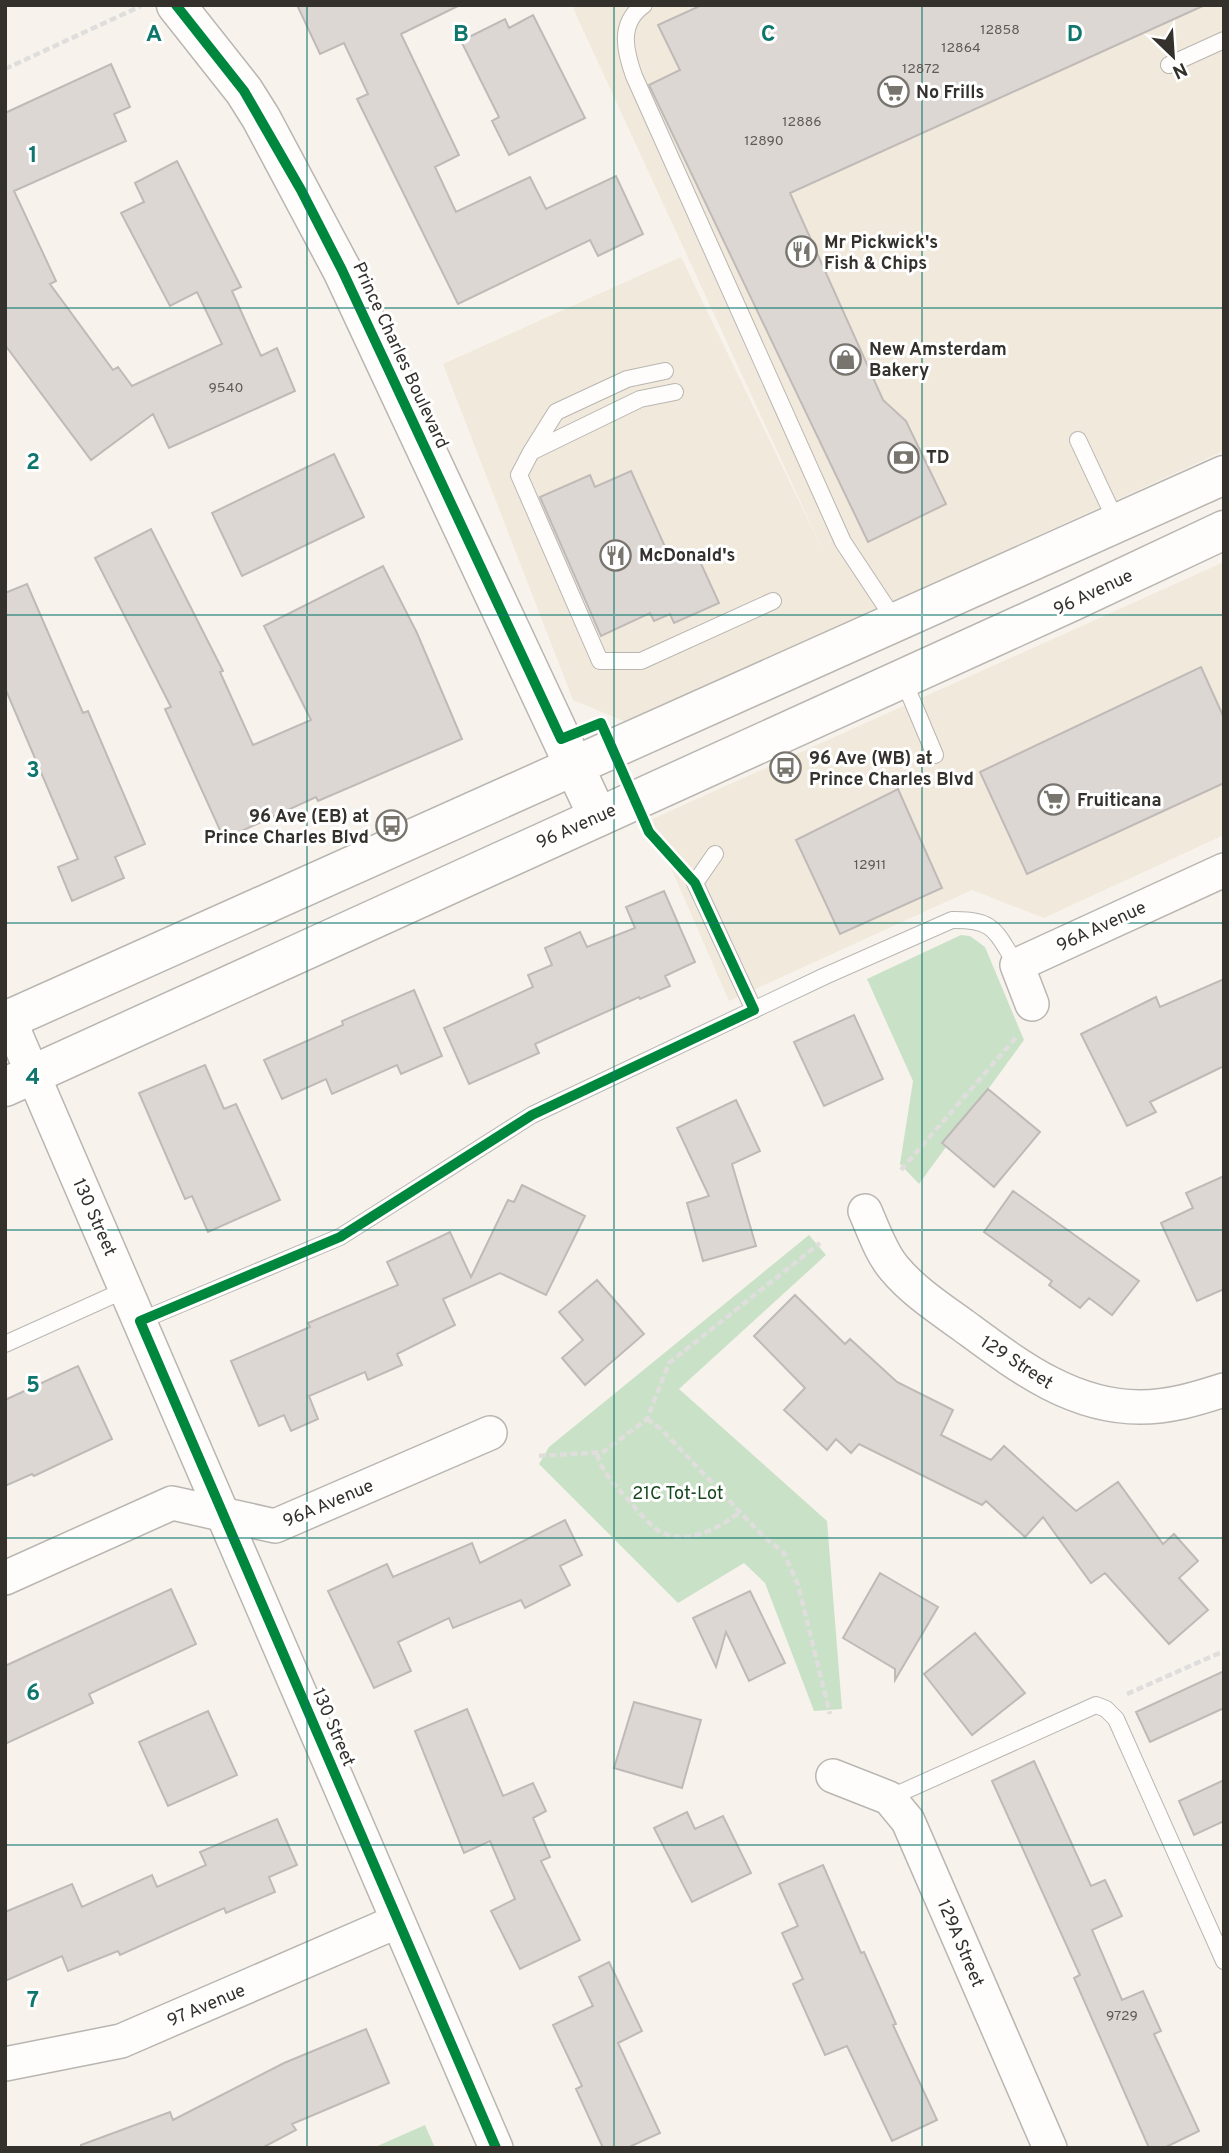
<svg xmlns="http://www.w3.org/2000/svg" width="1229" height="2153" font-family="Overpass,sans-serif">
<rect width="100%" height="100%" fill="#f7f3ec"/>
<path fill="#f1e9db" d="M 579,5 L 1224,5 L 1224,451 L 626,722 L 573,700 L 443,364 L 681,257 L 826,557 L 573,8 Z
M 1224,562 L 1224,835 L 1044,918 L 972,890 L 729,1001 L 650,820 Z"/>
<path fill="#c9e1c6" d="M 961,935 L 970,936 L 985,947 L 1024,1040 L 919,1184 L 900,1164 L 913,1081 L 867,979 Z
M 809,1235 L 826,1255 L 679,1389 L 827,1521 L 842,1709 L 814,1711 L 765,1583 L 744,1563 L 678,1603 L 539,1464 L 549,1447 Z
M 425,2125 L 435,2148 L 373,2148 Z"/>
<path fill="#dcd7d3" stroke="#bfbab7" stroke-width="2" d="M 297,5 L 460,5 L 401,34 L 459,155 L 435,167 L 456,212 L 530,177 L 546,209 L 616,176 L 643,234 L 598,256 L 590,240 L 458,304 L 357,99 L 368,94 L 344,43 L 320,54 Z
M 702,5 L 1205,5 L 790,193 L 883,400 L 906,421 L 946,504 L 868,542 L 649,85 L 680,70 L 658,25 Z
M 533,15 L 585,118 L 509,155 L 492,121 L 499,117 L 461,41 L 505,19 L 509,28 Z
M 111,64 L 130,107 L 114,114 L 126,141 L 14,191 L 56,281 L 50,284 L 113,370 L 118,367 L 132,386 L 222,344 L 197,292 L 170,306 L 121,213 L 144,202 L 135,183 L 177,161 L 241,287 L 232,291 L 261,356 L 277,348 L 295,391 L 169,448 L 153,414 L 91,460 L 5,345 L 5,113 Z
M 334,454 L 364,517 L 242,576 L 212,513 Z
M 631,471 L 670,558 L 681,553 L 686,563 L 698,557 L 719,603 L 674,623 L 670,614 L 654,621 L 650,613 L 601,636 L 540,497 L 590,475 L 595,487 Z
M 151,529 L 223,671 L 220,672 L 253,745 L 311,720 L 264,626 L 383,566 L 417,633 L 462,739 L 318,801 L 316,797 L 224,839 L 165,709 L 171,707 L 95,558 Z
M 27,584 L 83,713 L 88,711 L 145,844 L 115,857 L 124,878 L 72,901 L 58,867 L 78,859 L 5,688 L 5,593 Z
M 1201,667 L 1224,718 L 1224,783 L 1027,874 L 980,772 Z
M 898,789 L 942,888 L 840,934 L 796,840 Z
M 664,891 L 695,962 L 665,976 L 670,986 L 640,999 L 639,997 L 535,1044 L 539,1053 L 469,1084 L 444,1028 L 533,987 L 528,975 L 552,965 L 545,948 L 580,932 L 587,947 L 635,928 L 626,907 Z
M 1224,979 L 1224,1066 L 1150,1102 L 1156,1112 L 1127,1126 L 1081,1034 L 1156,997 L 1160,1007 Z
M 414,990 L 442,1056 L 401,1074 L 397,1065 L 332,1094 L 326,1079 L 282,1099 L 264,1060 L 343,1025 L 342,1021 Z
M 854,1015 L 883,1079 L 824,1106 L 794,1042 Z
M 205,1065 L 224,1109 L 236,1104 L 280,1200 L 208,1232 L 192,1196 L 185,1199 L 139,1093 Z
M 988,1089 L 1040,1132 L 994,1187 L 942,1143 Z
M 736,1100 L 760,1151 L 732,1164 L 756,1246 L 703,1261 L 687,1203 L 709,1196 L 677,1128 Z
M 1224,1176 L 1224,1289 L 1197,1301 L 1161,1223 L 1193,1208 L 1186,1193 Z
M 522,1185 L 585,1216 L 546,1295 L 500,1273 L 443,1299 L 455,1325 L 397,1354 L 402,1365 L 368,1380 L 365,1372 L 309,1396 L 318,1419 L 291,1431 L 284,1415 L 259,1426 L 231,1361 L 310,1327 L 308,1323 L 398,1285 L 387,1262 L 450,1232 L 471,1277 L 508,1200 L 514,1202 Z
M 1013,1191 L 1139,1281 L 1112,1315 L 1089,1298 L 1080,1308 L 1049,1285 L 1052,1281 L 984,1232 Z
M 597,1280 L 644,1334 L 585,1385 L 562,1358 L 583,1340 L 559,1312 Z
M 795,1295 L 845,1344 L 850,1339 L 897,1382 L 953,1410 L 941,1435 L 991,1460 L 1004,1446 L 1076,1511 L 1118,1482 L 1163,1544 L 1174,1534 L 1198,1561 L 1179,1578 L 1208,1610 L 1169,1644 L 1105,1573 L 1091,1583 L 1043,1517 L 1025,1537 L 986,1501 L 982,1505 L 859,1444 L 851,1453 L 836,1439 L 827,1450 L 784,1410 L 805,1388 L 754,1336 Z
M 78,1366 L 112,1439 L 34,1476 L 32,1474 L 5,1486 L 5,1400 Z
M 565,1520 L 582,1555 L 560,1566 L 570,1585 L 525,1608 L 521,1600 L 453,1628 L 449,1618 L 398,1642 L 411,1671 L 374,1688 L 328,1591 L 387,1564 L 393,1577 L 472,1543 L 480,1563 Z
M 880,1573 L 938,1607 L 895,1680 L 895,1669 L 843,1638 Z
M 171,1589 L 196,1644 L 89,1694 L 93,1703 L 5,1744 L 5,1666 Z
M 750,1591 L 785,1663 L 749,1681 L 726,1632 L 716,1667 L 693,1618 Z
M 975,1633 L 1025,1693 L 972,1735 L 924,1674 Z
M 1224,1671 L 1224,1708 L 1150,1742 L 1136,1712 Z
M 634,1702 L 701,1720 L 682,1788 L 614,1768 Z
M 467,1709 L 503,1796 L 533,1783 L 546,1811 L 533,1818 L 550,1857 L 541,1861 L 580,1940 L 520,1969 L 491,1911 L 515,1899 L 490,1841 L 464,1853 L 415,1731 Z
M 208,1711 L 237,1775 L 168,1806 L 139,1742 Z
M 1034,1761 L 1091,1886 L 1105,1880 L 1122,1916 L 1092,1930 L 1122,2000 L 1143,1991 L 1161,2031 L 1154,2034 L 1199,2131 L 1164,2148 L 1149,2148 L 1074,1978 L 1080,1975 L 992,1781 Z
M 1224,1780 L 1224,1821 L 1194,1835 L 1179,1801 Z
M 687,1812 L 695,1829 L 723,1816 L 751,1873 L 692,1902 L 654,1828 Z
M 277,1819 L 297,1865 L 269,1877 L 275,1892 L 226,1913 L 224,1908 L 120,1955 L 118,1951 L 68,1971 L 62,1956 L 5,1981 L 5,1912 L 72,1884 L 82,1907 L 152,1875 L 157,1887 L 206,1865 L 200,1852 Z
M 823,1865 L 861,1953 L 864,1952 L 896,2024 L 893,2025 L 937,2120 L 892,2141 L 847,2046 L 825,2055 L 793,1984 L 803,1979 L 782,1933 L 798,1926 L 779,1884 Z
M 609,1962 L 642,2031 L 618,2043 L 660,2133 L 627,2148 L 603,2148 L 576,2089 L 582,2086 L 553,2025 L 593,2006 L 579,1977 Z
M 366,2029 L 389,2083 L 292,2124 L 296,2130 L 262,2148 L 81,2148 L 81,2145 L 170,2112 L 173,2120 L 284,2063 Z"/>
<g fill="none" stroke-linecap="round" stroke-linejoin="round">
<defs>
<path id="service" d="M 644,5 C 618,23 625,51 634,76 L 843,542 L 896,622
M 1169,65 L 1224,40
M 675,392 L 640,399 L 531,452 L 519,475 L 600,661 L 641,661 L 773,601
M 1078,440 L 1117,523
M 531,452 L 556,412 L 627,379 L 665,371
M 903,679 L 935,755
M 715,854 L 695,883 L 754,1010
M 140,1321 L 340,1237 L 532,1115 L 825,976 L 952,920 C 996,919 995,932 1017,965
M 5,1344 L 127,1289
M 889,1798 L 1096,1705 L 1106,1709 L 1116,1719 L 1224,1961"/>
<path id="minor" d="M 1032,1004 L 1017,965 L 1224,870
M 9,1019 L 496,2148
M 865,1211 C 873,1229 881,1253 894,1268 C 913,1291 939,1308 964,1326 C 1017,1365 1071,1407 1140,1407 C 1170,1407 1196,1399 1224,1390
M 5,1578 L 172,1503 L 275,1526 L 490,1433
M 833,1776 L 889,1798 L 908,1821 L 1050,2148
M 5,2064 L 121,2041 L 398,1921"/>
<path id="tertiary" d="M 176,5 L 244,91 L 261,118 L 342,270 L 598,817"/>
<path id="secondary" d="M 5,1021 L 1224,475
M 5,1087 L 1071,602 L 1224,530"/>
</defs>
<use href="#service" stroke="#b9b6b1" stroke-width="18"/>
<use href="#minor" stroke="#b9b6b1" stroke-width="36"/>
<use href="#tertiary" stroke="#b9b6b1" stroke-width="41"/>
<use href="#secondary" stroke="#b9b6b1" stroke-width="41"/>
<path stroke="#dfdedc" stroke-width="4.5" stroke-dasharray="7 3.5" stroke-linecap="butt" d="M 5,69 L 141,6
M 901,1170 L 1018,1035
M 647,1419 L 661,1429 L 761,1534 L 784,1553 L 798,1585 L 830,1714
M 597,1454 C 603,1474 616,1486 630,1502 C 638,1511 647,1522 656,1529 C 684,1548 718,1529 740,1512
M 539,1456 L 603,1452 L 647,1419 L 669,1363 L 820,1243
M 1127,1694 L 1224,1651"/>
<use href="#service" stroke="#fefdfc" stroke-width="16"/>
<use href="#minor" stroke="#fefdfc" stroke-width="33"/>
<use href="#tertiary" stroke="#fefdfc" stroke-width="38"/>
<use href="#secondary" stroke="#fefdfc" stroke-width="38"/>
<defs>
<path id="cycleway" d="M 176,5 L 244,91 L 301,190 L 342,270 L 561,739 L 601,723 L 649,832 L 695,883 L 754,1010 L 532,1115 L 340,1237 L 140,1321 L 496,2148"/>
</defs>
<use href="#cycleway" stroke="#fff" stroke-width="15"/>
<use href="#cycleway" stroke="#00873e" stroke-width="10"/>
</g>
<path fill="none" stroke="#0f766e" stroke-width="2" stroke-opacity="0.55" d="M 307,5 L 307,2148M 614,5 L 614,2148M 922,5 L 922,2148M 5,308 L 1224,308M 5,615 L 1224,615M 5,923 L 1224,923M 5,1230 L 1224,1230M 5,1538 L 1224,1538M 5,1845 L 1224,1845"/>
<defs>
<symbol id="supermarket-ring" viewBox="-11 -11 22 22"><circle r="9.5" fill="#fff" stroke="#78756f" stroke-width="1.5"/><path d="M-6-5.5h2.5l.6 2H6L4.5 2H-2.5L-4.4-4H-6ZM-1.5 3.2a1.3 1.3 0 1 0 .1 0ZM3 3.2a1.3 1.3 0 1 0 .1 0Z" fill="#78756f"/></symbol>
<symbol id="restaurant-ring" viewBox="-11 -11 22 22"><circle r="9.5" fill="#fff" stroke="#78756f" stroke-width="1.5"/><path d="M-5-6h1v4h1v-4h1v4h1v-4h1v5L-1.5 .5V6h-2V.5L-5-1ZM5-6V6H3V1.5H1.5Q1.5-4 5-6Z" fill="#78756f"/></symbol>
<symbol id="shop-ring" viewBox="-11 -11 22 22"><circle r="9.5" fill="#fff" stroke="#78756f" stroke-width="1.5"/><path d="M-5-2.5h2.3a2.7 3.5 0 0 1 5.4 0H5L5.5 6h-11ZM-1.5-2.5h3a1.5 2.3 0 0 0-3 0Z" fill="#78756f"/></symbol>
<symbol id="bank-ring" viewBox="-11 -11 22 22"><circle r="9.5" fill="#fff" stroke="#78756f" stroke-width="1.5"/><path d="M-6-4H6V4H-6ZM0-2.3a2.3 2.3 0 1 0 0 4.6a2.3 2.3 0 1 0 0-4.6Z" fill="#78756f"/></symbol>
<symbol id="bus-ring" viewBox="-11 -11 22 22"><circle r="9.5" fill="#fff" stroke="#78756f" stroke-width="1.5"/><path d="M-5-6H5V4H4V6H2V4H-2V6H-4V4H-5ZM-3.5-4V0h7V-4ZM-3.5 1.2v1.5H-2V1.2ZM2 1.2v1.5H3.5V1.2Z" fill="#78756f"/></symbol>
</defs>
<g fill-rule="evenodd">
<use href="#supermarket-ring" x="876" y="74" width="35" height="35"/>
<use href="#restaurant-ring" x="784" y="234" width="35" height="35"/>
<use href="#shop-ring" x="828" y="342" width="35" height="35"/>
<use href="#bank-ring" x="886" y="440" width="35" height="35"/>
<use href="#restaurant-ring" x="598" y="538" width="35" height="35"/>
<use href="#bus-ring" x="768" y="750" width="35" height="35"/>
<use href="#supermarket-ring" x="1036" y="782" width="35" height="35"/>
<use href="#bus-ring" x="374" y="808" width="35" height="35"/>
</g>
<g text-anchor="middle" stroke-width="6" stroke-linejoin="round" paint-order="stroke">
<g font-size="14" fill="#5e5a56">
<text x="1000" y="34">12858</text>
<text x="961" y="52">12864</text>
<text x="921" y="73">12872</text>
<text x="802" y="126">12886</text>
<text x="764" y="145">12890</text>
<text x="226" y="392">9540</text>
<text x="870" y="869">12911</text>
<text x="1122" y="2020">9729</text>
</g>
<g font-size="18" font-weight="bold" fill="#34312c" stroke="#fff" text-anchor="start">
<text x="916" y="98">No Frills</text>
<text x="824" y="248">Mr Pickwick's<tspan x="824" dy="21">Fish &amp; Chips</tspan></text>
<text x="869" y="355">New Amsterdam<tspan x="869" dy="21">Bakery</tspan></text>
<text x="926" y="463">TD</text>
<text x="639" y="561">McDonald's</text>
<text x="809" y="764">96 Ave (WB) at<tspan x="809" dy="21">Prince Charles Blvd</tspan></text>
<text x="1077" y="806">Fruiticana</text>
<text x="369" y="822" text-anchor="end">96 Ave (EB) at<tspan x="369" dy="21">Prince Charles Blvd</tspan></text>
</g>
<g font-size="18" fill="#34312c" stroke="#fff">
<text transform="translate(401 355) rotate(65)" y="6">Prince Charles Boulevard</text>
<text transform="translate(1093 592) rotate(-25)" y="6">96 Avenue</text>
<text transform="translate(576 826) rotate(-24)" y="6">96 Avenue</text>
<text transform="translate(1101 926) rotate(-25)" y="6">96A Avenue</text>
<text transform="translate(95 1217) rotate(66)" y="6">130 Street</text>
<text transform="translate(1017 1362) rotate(33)" y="6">129 Street</text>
<text transform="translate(328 1503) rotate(-23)" y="6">96A Avenue</text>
<text transform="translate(334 1727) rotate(67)" y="6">130 Street</text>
<text transform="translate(961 1943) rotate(67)" y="6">129A Street</text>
<text transform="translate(206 2005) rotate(-23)" y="6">97 Avenue</text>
</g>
<g font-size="18" fill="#17491f" stroke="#fff">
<text x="678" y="1499">21C Tot-Lot</text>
</g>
</g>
<g font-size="23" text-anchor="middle" font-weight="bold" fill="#0f766e" stroke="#fff" stroke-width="6" stroke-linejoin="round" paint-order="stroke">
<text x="154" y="41">A</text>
<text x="461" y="41">B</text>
<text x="768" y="41">C</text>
<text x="1075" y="41">D</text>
<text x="33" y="162">1</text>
<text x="33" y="469">2</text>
<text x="33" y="777">3</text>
<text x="33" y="1084">4</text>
<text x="33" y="1392">5</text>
<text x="33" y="1700">6</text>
<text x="33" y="2007">7</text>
</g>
<rect width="1229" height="2153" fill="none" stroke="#34312c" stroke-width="14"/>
<g transform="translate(1173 56) rotate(155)" stroke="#ffffff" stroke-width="5" paint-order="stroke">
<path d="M0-5L12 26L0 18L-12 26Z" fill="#34312c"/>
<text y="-10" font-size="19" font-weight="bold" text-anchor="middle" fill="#34312c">N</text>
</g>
</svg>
